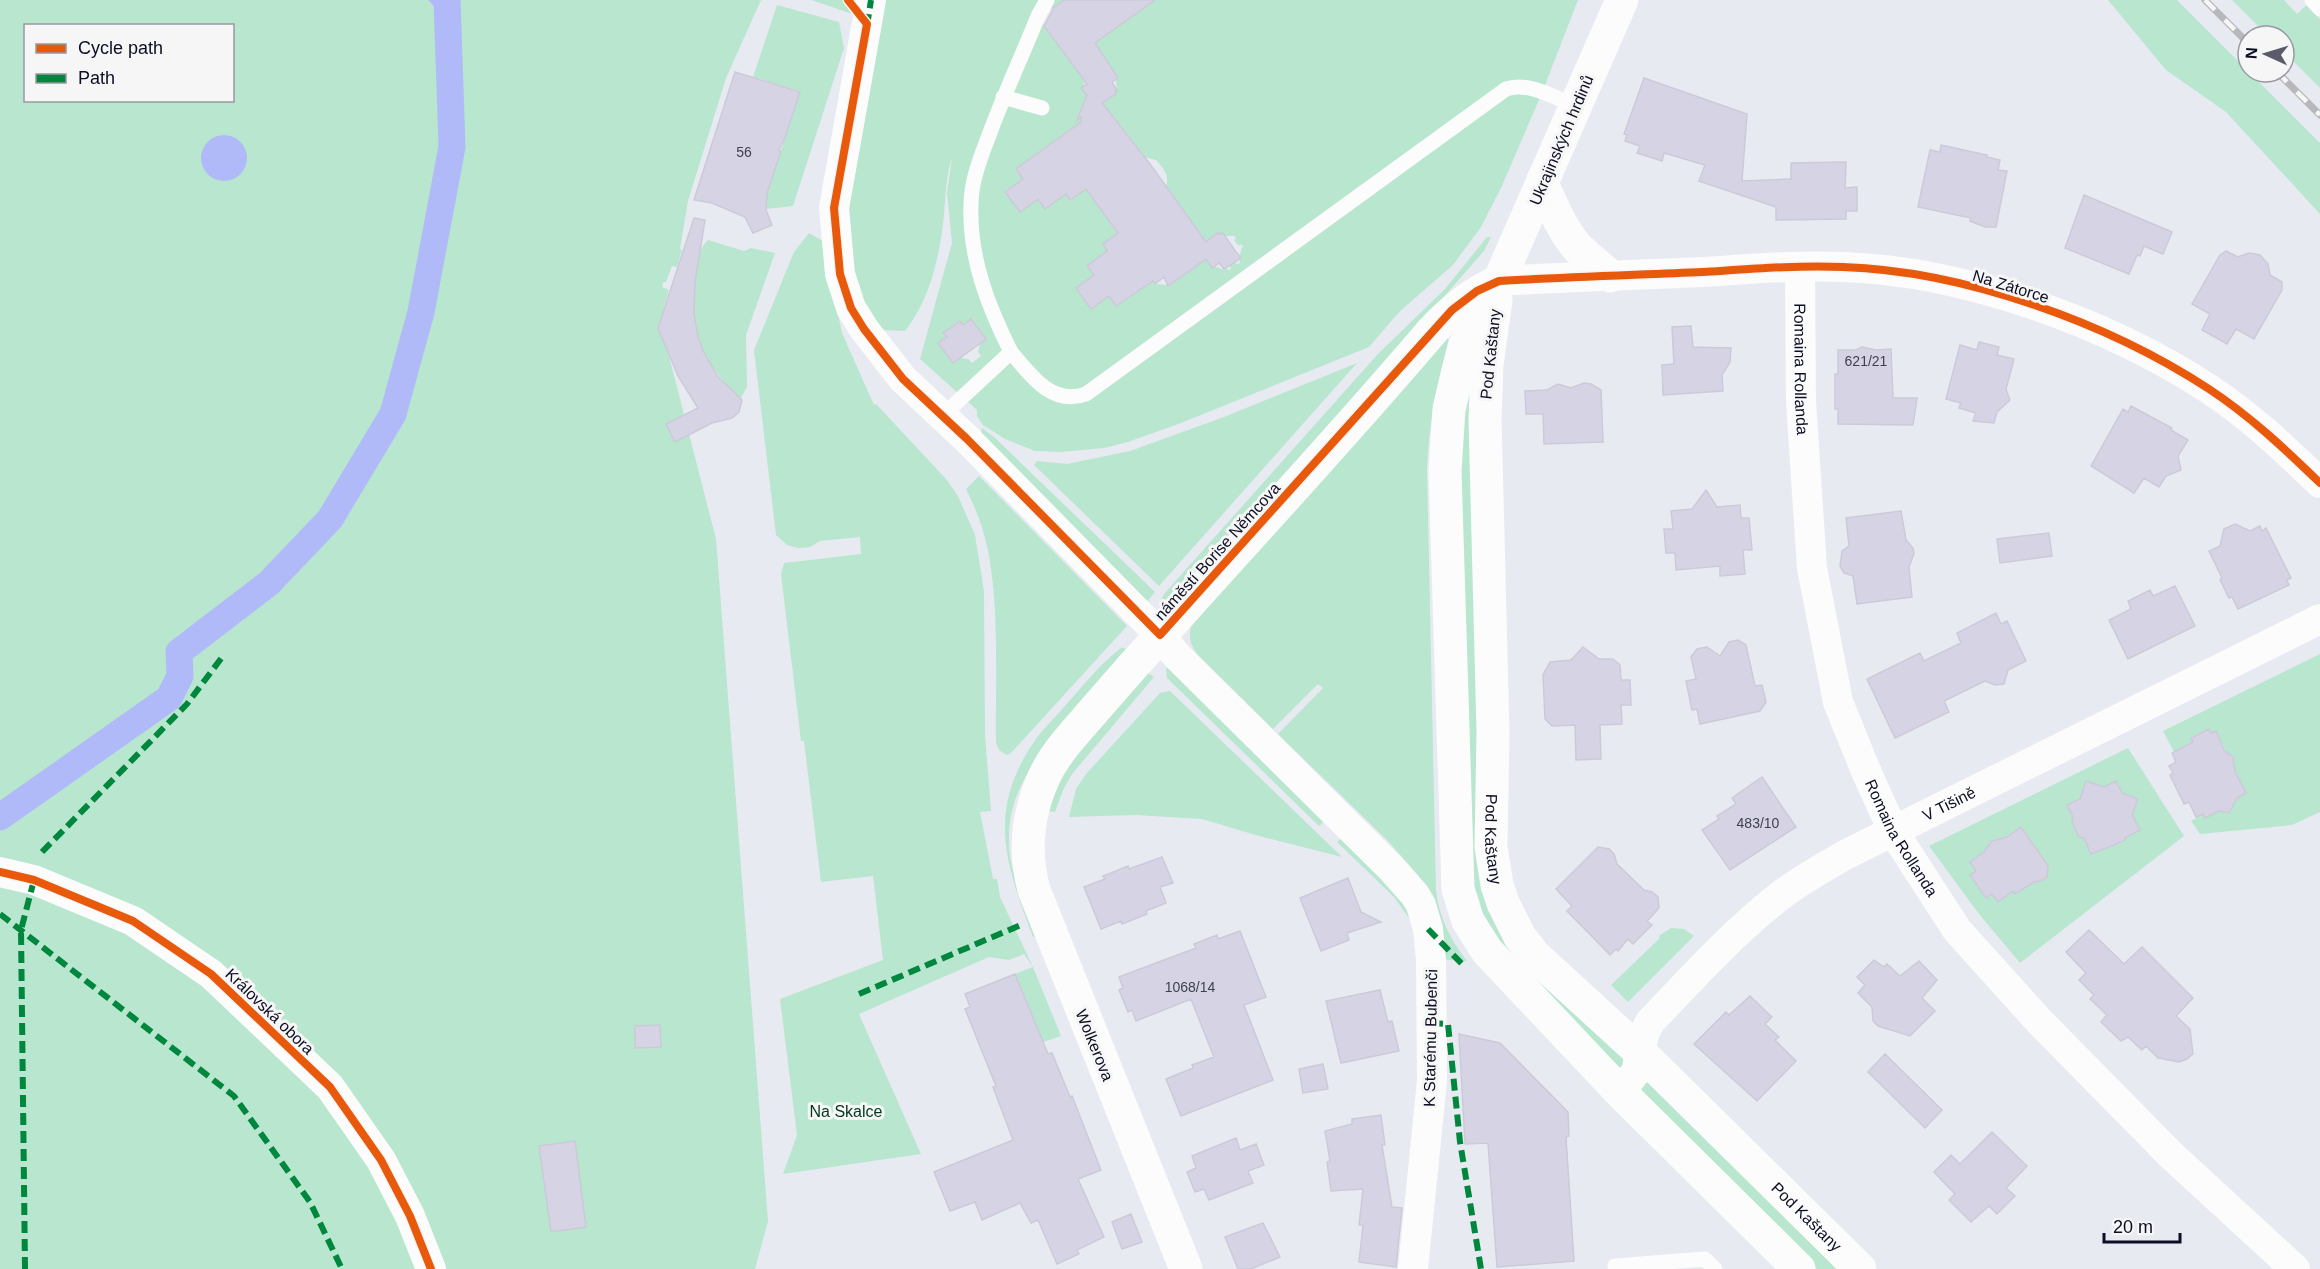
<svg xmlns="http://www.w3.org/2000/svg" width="2320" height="1269" font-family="Arial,sans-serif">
<rect width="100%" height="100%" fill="#e8eaf2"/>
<path fill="#b8e6ce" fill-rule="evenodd" d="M 0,0 L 428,0 L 448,21 L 456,0 L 761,0 L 726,78 L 688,201 L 680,249 L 682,250 L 677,267 L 672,266 L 666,282 L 663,282 L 662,287 L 669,290 L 660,321 L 716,539 L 768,1221 L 755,1269 L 0,1269 ZM 26,26 L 232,26 L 232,100 L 26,100 Z
M 811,0 L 1064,0 L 1048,11 L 1043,21 L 1044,27 L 1071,62 L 1084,48 L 1106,35 L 1155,0 L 1578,0 L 1542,93 L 1501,188 L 1481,227 L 1453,265 L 1399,312 L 1369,347 L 1181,423 L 1128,442 L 1104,448 L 1061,452 L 1035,451 L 1005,439 L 983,425 L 977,416 L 977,410 L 920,359 L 952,243 L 947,193 L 952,158 C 944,181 946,208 942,232 C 937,267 927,303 905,331 L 883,330 L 871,316 L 854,285 L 849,207 L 871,85 L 879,23 ZM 1117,76 L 1119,78 L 1116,80 L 1117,90 L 1115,91 L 1116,94 L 1114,96 L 1112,93 L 1106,98 L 1107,100 L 1105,102 L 1104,99 L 1100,103 L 1144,157 L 1156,160 C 1164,169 1171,177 1165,189 L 1205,246 L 1208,243 L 1207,240 L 1209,239 L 1211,241 L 1219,233 L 1225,236 L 1235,236 L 1236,238 L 1234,240 L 1239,246 L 1241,244 L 1243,246 L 1239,256 L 1240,263 L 1237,264 L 1235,262 L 1229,266 L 1231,269 L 1228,270 L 1227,268 L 1224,270 L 1215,266 L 1212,268 L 1204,256 L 1168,285 L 1155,284 L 1153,281 L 1094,275 L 1087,266 L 1107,251 L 1103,244 L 1121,231 L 1089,187 L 1071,200 L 1066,194 L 1045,209 L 1038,199 L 1020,212 L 1005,192 L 1023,179 L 1016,169 L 1060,137 L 1089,125 C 1080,112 1081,109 1089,96 L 1084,86 L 1085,79 ZM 971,319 L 986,339 L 980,344 L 978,352 L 981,356 L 972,363 L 968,359 L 960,358 L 953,363 L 938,343 L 947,337 L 944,333 L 959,321 L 963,325 Z
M 2108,0 L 2177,0 L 2320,143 L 2320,214 L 2226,112 L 2166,70 Z
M 2232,0 L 2284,0 L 2297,14 L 2307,5 L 2320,19 L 2320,88 L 2284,52 L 2284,36 L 2268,36 Z
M 777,5 L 839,22 L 844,48 L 793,206 L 766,209 L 763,206 L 800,91 L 753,77 Z
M 809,233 L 828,244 L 831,279 L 842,333 L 874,405 L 875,404 L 878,406 L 946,479 L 958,496 L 975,535 L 984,591 L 985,735 L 991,811 L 980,812 L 993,879 L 997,879 L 1000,897 L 1033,967 L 1061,1036 L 1043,1042 L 1015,974 L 1033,967 L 1024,954 L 1009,960 L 989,957 L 859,1014 L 921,1154 L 783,1174 L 797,1135 L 780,999 L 883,960 L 873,876 L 821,882 L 804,741 L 801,741 L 781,574 L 784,563 L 861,554 L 860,537 L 820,541 L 810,547 L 798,548 L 787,545 L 776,535 L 754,350 L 794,252 Z
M 1487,237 L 1491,237 L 1484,251 L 1393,355 L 1170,602 L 1159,604 L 1164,594 L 1377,355 L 1445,289 Z
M 708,240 L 744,251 L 751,248 L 775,253 L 746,335 L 747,387 L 740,399 C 701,361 687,329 696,274 C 698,260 698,250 708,240 Z
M 1447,337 L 1449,341 C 1436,383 1429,425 1427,469 L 1436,890 C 1439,917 1450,939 1467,961 L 1436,959 L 1425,885 L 1417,874 L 1387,840 L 1278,734 L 1323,688 L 1318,684 L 1273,729 L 1198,655 C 1191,646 1188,638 1191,626 Z
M 1477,338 L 1486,880 L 1628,1056 L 1623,1071 L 1498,950 L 1475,912 L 1453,462 Z
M 1357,363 L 1159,586 L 1034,465 L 1037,461 L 1067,464 L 1130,451 L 1224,417 Z
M 982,428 L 994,437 L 1155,592 L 1148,601 L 1140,596 L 980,437 Z
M 979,476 L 1127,626 L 1011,753 L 1007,755 L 999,750 L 996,743 C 995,679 1001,591 983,531 C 979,517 973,503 966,489 Z
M 1121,648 L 1131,649 C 1112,671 1092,693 1073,715 C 1034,758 1000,799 1011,862 C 1016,887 1028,912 1037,936 L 1033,937 C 1006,865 986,812 1034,742 C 1042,729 1054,719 1064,707 C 1082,687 1099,665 1121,648 Z
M 2320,654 L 2320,812 L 2292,825 L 2200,834 L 2191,821 L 2203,814 L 2205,818 L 2219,811 L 2244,790 L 2235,770 L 2234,759 L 2225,750 L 2216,731 L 2211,733 L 2209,729 L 2191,737 L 2193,742 L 2174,752 L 2163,731 Z
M 1166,668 L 1173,669 L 1328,818 L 1319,826 L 1167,678 Z
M 1148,673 L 1154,677 L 1072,774 L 1063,790 L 1055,812 L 1048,811 L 1055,790 L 1068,763 Z
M 1170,691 L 1342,857 L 1259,836 L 1202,819 L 1136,815 L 1069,817 L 1076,789 L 1086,774 L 1160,693 Z
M 2128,748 L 2184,836 L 2020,963 L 1979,914 L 1929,846 ZM 2116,781 L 2122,793 L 2138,799 L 2132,815 L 2140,830 L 2125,838 L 2124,842 L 2091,854 L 2084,838 L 2079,837 L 2072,822 L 2073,817 L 2086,782 L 2104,787 ZM 2021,827 L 2048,866 L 2046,877 L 2039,881 L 2025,883 L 2027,886 L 2015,894 L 2013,891 L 1998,902 L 1992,894 L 1985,897 L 1970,875 L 1976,871 L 1970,862 L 1986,851 L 1990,842 L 1999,838 L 2004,838 Z
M 1346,834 L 1402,889 L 1411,921 L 1394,897 L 1337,842 Z
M 1671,928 L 1684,929 L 1694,936 L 1628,1002 L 1611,985 L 1659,939 L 1660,935 Z
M 1647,1081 L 1844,1269 L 1817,1269 L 1642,1095 L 1641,1087 Z"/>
<path fill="#b1baf8" d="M 428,0 L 456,0 L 448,21 L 429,1 Z
M201 158a23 23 0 1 1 46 0a23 23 0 1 1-46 0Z"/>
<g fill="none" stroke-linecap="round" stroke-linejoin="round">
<path stroke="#b1baf8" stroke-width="27" d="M 0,817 L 169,698 L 180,676 L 179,652 L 269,583 L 330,519 L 393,414 L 421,312 L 452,147 L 447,0"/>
</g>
<path fill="#d6d4e4" stroke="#cccad9" stroke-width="1.5" d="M 1064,0 L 1155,0 L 1095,43 L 1118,78 L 1112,82 L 1117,90 L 1115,91 L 1116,94 L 1102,103 L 1150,164 L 1206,242 L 1219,232 L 1220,235 L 1223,233 L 1236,252 L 1241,258 L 1224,269 L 1219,263 L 1212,268 L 1206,259 L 1168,286 L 1164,277 L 1155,284 L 1153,281 L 1116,306 L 1109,296 L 1091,309 L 1076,288 L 1094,275 L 1087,266 L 1107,251 L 1103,244 L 1118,233 L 1086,189 L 1070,200 L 1066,194 L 1045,209 L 1038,199 L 1020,212 L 1005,192 L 1023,179 L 1016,169 L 1081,122 L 1081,117 L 1077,120 L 1087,95 L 1081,88 L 1087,84 L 1044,26 L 1054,7 Z
M 735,72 L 800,92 L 785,138 L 779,150 L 781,151 L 767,193 L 766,210 L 772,225 L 753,233 L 745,217 L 712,203 L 694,200 Z
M 1644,78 L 1747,114 L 1742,181 L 1791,179 L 1791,163 L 1846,162 L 1845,188 L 1857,187 L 1857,211 L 1846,211 L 1846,219 L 1776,220 L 1776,207 L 1699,181 L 1705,165 L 1664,153 L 1662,161 L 1637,153 L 1640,146 L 1625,141 L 1627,135 L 1624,134 Z
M 1941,145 L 1987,155 L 1987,157 L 2000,160 L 1998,170 L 2007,171 L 1996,227 L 1985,227 L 1970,221 L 1971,218 L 1918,207 L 1930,150 L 1940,152 Z
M 2084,195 L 2172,232 L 2163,254 L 2144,246 L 2140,256 L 2137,255 L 2129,274 L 2065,248 Z
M 694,218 L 705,220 L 695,282 L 694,314 L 698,337 L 703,351 L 718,377 L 742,400 L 739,412 L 732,418 L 712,423 L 675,442 L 666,424 L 698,408 L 678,376 L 658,328 Z
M 2226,251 L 2238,257 L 2249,253 L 2260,255 L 2268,264 L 2270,275 L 2282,282 L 2282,290 L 2254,339 L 2236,329 L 2227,344 L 2202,330 L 2210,314 L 2192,304 L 2220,255 Z
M 971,319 L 986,339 L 953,363 L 938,343 L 947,337 L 943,333 L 960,321 L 963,325 Z
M 1691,326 L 1693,347 L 1731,348 L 1730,362 L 1722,375 L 1723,391 L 1663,395 L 1662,365 L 1674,364 L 1672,327 Z
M 1979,342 L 1999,347 L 1997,355 L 2014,359 L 2006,389 L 2010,400 L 1997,412 L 1994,423 L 1973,421 L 1976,413 L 1959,408 L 1961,403 L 1946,399 L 1960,345 L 1977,350 Z
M 1862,347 L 1876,350 L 1891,349 L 1893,398 L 1917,398 L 1913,425 L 1838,424 L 1838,409 L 1835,409 L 1835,374 L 1838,374 L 1838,350 L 1856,350 Z
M 1584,383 L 1591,384 L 1601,390 L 1603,442 L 1544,444 L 1543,414 L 1526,414 L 1525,391 L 1547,390 L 1558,384 L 1571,388 Z
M 2131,406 L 2172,428 L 2171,430 L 2188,440 L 2178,456 L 2181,470 L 2166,476 L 2159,487 L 2144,478 L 2134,493 L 2091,466 L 2123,409 L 2128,412 Z
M 1706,490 L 1717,507 L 1740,505 L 1741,518 L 1749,518 L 1752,550 L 1743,550 L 1745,574 L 1720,576 L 1720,566 L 1676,570 L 1675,553 L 1666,553 L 1664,529 L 1673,529 L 1671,511 L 1692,509 Z
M 1901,511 L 1906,540 L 1913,548 L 1914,554 L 1909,567 L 1912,597 L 1857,604 L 1853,576 L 1844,573 L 1840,566 L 1842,551 L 1849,546 L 1846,518 Z
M 2235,524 L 2250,531 L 2260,526 L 2262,531 L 2266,528 L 2291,578 L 2287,580 L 2289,585 L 2238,609 L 2232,597 L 2229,598 L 2220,580 L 2222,578 L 2209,551 L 2220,546 L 2224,529 Z
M 2049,533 L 2052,556 L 2000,563 L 1997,539 Z
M 2175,586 L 2195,626 L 2128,659 L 2109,620 L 2131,609 L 2128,601 L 2150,590 L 2153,596 Z
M 1996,613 L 2001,624 L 2007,621 L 2026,661 L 2008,670 L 2004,684 L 1995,685 L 1985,681 L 1944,701 L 1949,712 L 1895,738 L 1867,679 L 1920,653 L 1924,661 L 1961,643 L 1957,633 Z
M 1738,640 L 1746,645 L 1755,686 L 1762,685 L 1766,702 L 1760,711 L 1700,724 L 1697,709 L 1692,710 L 1686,681 L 1696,679 L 1691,657 L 1697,649 L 1707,647 L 1720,656 L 1729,642 Z
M 1583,647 L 1599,659 L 1613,659 L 1620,665 L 1621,680 L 1630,680 L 1631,705 L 1621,705 L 1622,724 L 1600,725 L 1601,759 L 1576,760 L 1575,725 L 1552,726 L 1545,719 L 1543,675 L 1550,662 L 1571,660 Z
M 2209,729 L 2211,733 L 2216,731 L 2224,750 L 2233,757 L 2235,771 L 2246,793 L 2237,798 L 2229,813 L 2219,811 L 2205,818 L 2203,814 L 2196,817 L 2189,802 L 2184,804 L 2170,775 L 2173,773 L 2169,766 L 2176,762 L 2172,753 L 2193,742 L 2191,738 Z
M 1762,777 L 1796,827 L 1730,870 L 1702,830 L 1719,819 L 1717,816 L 1736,804 L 1732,798 Z
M 2086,781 L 2104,787 L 2116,781 L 2122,793 L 2138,799 L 2132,815 L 2140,830 L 2125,838 L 2124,841 L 2091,854 L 2084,838 L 2079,837 L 2072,822 L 2073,817 L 2067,805 L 2080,799 Z
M 2021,827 L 2048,866 L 2047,877 L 2041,881 L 2034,882 L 2015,894 L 2013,891 L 1998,902 L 1992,894 L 1986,898 L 1970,875 L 1976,871 L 1970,862 L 1984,852 L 1992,841 L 2007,837 Z
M 1598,847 L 1609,849 L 1614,854 L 1617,864 L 1644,890 L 1652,892 L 1658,897 L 1659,908 L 1647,921 L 1652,925 L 1633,944 L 1628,939 L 1618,951 L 1616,949 L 1610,955 L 1567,911 L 1572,906 L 1556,889 Z
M 1162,857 L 1173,883 L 1160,887 L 1166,903 L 1146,911 L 1147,914 L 1122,924 L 1121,921 L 1101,929 L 1084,887 L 1105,879 L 1103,876 L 1128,866 L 1129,869 Z
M 1348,878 L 1361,912 L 1381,922 L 1347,933 L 1349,940 L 1321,951 L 1300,898 Z
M 2089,930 L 2124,964 L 2142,947 L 2193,998 L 2176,1016 L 2190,1029 L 2193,1054 L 2187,1059 L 2179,1062 L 2158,1058 L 2146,1046 L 2142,1050 L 2128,1037 L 2121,1041 L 2101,1022 L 2107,1015 L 2090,999 L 2094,995 L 2079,980 L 2086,973 L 2066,952 Z
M 1240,931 L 1266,997 L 1244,1005 L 1273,1080 L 1181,1116 L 1166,1079 L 1193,1068 L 1192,1065 L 1214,1057 L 1191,999 L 1136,1021 L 1132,1010 L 1128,1012 L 1119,990 L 1123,988 L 1119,977 L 1196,948 L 1194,944 L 1217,935 L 1218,939 Z
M 1874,960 L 1884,967 L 1887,964 L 1900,976 L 1919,961 L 1937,980 L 1922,998 L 1935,1011 L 1910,1036 L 1878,1026 L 1873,1021 L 1872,1007 L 1858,993 L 1865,985 L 1857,977 Z
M 1015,974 L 1048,1054 L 1052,1053 L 1070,1097 L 1072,1096 L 1101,1170 L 1078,1179 L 1104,1237 L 1077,1250 L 1079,1254 L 1057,1264 L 1038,1220 L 1031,1223 L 1020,1203 L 982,1220 L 975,1202 L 950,1211 L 934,1172 L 1013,1140 L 993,1087 L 996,1086 L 965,1009 L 970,1007 L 965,994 Z
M 1380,990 L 1388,1022 L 1392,1021 L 1399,1051 L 1341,1063 L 1326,1001 Z
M 1750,996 L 1772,1017 L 1765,1024 L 1779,1037 L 1775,1040 L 1796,1061 L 1757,1101 L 1694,1044 L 1726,1012 L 1729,1015 Z
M 660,1025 L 661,1047 L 635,1048 L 635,1026 Z
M 1459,1034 L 1500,1043 L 1568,1112 L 1569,1136 L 1566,1137 L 1574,1261 L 1497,1267 L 1488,1143 L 1465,1144 Z
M 1885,1054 L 1942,1110 L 1925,1128 L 1868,1072 Z
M 1323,1064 L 1328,1089 L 1303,1093 L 1299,1069 Z
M 1381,1115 L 1385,1145 L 1382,1145 L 1392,1207 L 1402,1208 L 1396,1267 L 1359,1262 L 1363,1225 L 1359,1225 L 1363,1189 L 1331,1191 L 1327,1162 L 1330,1161 L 1325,1131 L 1352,1124 L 1352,1119 Z
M 1992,1132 L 2027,1166 L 2006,1188 L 2015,1196 L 1997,1214 L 1989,1206 L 1971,1222 L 1949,1200 L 1955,1194 L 1934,1172 L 1951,1155 L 1960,1164 Z
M 1236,1138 L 1240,1150 L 1256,1144 L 1264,1165 L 1248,1171 L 1253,1183 L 1209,1200 L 1204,1189 L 1195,1192 L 1187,1172 L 1196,1168 L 1192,1156 Z
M 575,1141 L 586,1227 L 551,1232 L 539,1146 Z
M 1131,1214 L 1142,1242 L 1122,1249 L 1112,1222 Z
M 1263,1223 L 1280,1257 L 1251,1269 L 1238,1269 L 1225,1237 Z"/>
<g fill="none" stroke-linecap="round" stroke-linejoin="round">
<path stroke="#fcfcfd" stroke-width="15" d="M 2312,0 L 2320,9
M 1003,97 L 1042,108
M 1011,352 C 1031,376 1052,406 1086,394 L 1506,89 C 1527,81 1555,98 1576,106
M 942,416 L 1011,352 C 988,306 969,258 971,205 C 971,179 982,154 991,130 C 1005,92 1023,54 1038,16 L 1047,0
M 1615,1266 L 1705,1259 L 1715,1269"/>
<g stroke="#fcfcfd" stroke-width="30">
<path d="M 871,0 L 834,208 L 840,274 L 851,308 L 864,329 L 903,379 L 967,439 L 1150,625 L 1178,657 L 1391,868 L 1415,895 L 1421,905 L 1428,929 L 1431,960 L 1432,1081 L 1413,1269"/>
<path id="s1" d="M 1800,267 L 1801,402 L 1812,568 L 1838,702 L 1866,771 L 1893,831 L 1957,930 L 2039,1021 L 2171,1155 L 2295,1269"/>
<path d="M 1499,281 C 1567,277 1635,275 1703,272 C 1750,269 1797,265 1843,267 C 1965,271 2108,323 2209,389 C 2250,416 2285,449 2320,483"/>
<path d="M 0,872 L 34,880 L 133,921 L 211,974 L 330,1087 L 381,1160 L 410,1216 L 431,1269"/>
<path id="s2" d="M 1620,1092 L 1636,1072 L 1644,1034 L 1650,1022 C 1691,979 1730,936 1776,899 C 1797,882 1820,870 1843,856 L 2320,619"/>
</g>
<g stroke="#fcfcfd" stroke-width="33">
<path d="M 1622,0 L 1499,281 L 1464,347 L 1449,409 L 1445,471 L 1458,889 L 1468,921 L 1487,951 L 1620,1092 L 1799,1269"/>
<path d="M 1542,183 C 1552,205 1561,228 1577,247 C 1587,257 1599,266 1610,276"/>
<path id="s3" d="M 1496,300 L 1487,365 L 1485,419 L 1493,732 L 1491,847 L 1497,885 L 1503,903 L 1520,937 L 1535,956 L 1640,1052 L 1860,1269"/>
<path d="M 1186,1269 L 1034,890 C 1023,849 1028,809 1047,771 C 1060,747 1080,727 1097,707 C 1121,679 1145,652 1170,625 C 1258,527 1348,430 1433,330 C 1452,310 1471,294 1495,283"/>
</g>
<defs>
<path id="rail" d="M 2205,0 L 2248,43
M 2277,72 L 2320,115"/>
</defs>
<use href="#rail" stroke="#b8b8bc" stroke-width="7"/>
<use href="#rail" stroke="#f6f6f6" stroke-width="4.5" stroke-dasharray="14" stroke-linecap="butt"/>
<path stroke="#00873e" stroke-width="6" stroke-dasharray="12 6" stroke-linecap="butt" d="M 867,26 L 871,0
M 42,852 L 187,704 L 223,656
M 0,914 L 234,1096 L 310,1202 L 342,1269
M 1428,929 L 1462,964
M 859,994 L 1023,924
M 1431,1023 L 1448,1024 L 1460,1142 L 1481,1269
M 25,1269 L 21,930 L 34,880"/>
<defs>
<path id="cycleway" d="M 848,0 L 867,24 L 834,208 L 840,274 L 851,308 L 864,329 L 903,379 L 967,439 L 1160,635 L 1452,310 L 1477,291 L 1499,281 C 1567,277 1635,275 1703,272 C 1750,269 1797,265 1843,267 C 1965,271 2108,323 2209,389 C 2250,416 2285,449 2320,483
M 0,872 L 34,880 L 133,921 L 211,974 L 330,1087 L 381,1160 L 410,1216 L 431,1269"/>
</defs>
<use href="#cycleway" stroke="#f6f6f6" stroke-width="11"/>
<use href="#cycleway" stroke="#e8590c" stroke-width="8"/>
</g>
<g text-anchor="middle" stroke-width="6" stroke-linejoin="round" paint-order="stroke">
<g font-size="14" fill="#404054">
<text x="744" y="157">56</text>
<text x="1866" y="366">621/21</text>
<text x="1758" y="828">483/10</text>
<text x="1190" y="992">1068/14</text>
</g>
<g font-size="16" fill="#0c0e23" stroke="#f6f6f6">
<text transform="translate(1561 140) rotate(-67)" y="6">Ukrajinských hrdinů</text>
<text transform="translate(2011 286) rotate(17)" y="6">Na Zátorce</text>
<text transform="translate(1490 354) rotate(-84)" y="6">Pod Kaštany</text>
<text dy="6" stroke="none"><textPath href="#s1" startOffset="102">Romaina Rollanda</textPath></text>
<text transform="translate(1217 551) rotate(-48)" y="6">náměstí Borise Němcova</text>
<text dy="6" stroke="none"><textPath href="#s2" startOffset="452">V Tišině</textPath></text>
<text dy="6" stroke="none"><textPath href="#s1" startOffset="588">Romaina Rollanda</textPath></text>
<text dy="6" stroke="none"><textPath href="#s3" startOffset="540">Pod Kaštany</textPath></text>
<text transform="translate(270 1011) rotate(44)" y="6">Královská obora</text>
<text transform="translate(1430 1038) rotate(-89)" y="6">K Starému Bubenči</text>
<text transform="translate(1095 1045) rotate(68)" y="6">Wolkerova</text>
<text dy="6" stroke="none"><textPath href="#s3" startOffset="1044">Pod Kaštany</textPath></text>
</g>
<g font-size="16" fill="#00381d" stroke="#f6f6f6">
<text x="846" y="1117">Na Skalce</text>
</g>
</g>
<rect x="24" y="24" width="210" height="78" fill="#f6f6f6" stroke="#9899a2" stroke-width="1.5"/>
<rect x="36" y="44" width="30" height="9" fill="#e8590c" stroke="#9899a2" stroke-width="1.5"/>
<text x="78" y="54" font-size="18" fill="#0c0e23">Cycle path</text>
<rect x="36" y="74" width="30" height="9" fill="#00873e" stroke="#9899a2" stroke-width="1.5"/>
<text x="78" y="84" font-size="18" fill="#0c0e23">Path</text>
<g transform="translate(2266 54) rotate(274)"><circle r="28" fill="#f6f6f6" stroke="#9899a2" stroke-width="1.5"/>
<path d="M0-4.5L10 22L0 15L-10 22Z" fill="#595b6b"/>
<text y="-9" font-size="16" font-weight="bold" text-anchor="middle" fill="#0c0e23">N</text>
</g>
<path d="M2104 1233v9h76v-9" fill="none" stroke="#0c0e23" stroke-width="3"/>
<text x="2113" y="1233" font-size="18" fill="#0c0e23" stroke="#f6f6f6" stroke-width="4.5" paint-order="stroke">20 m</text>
</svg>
